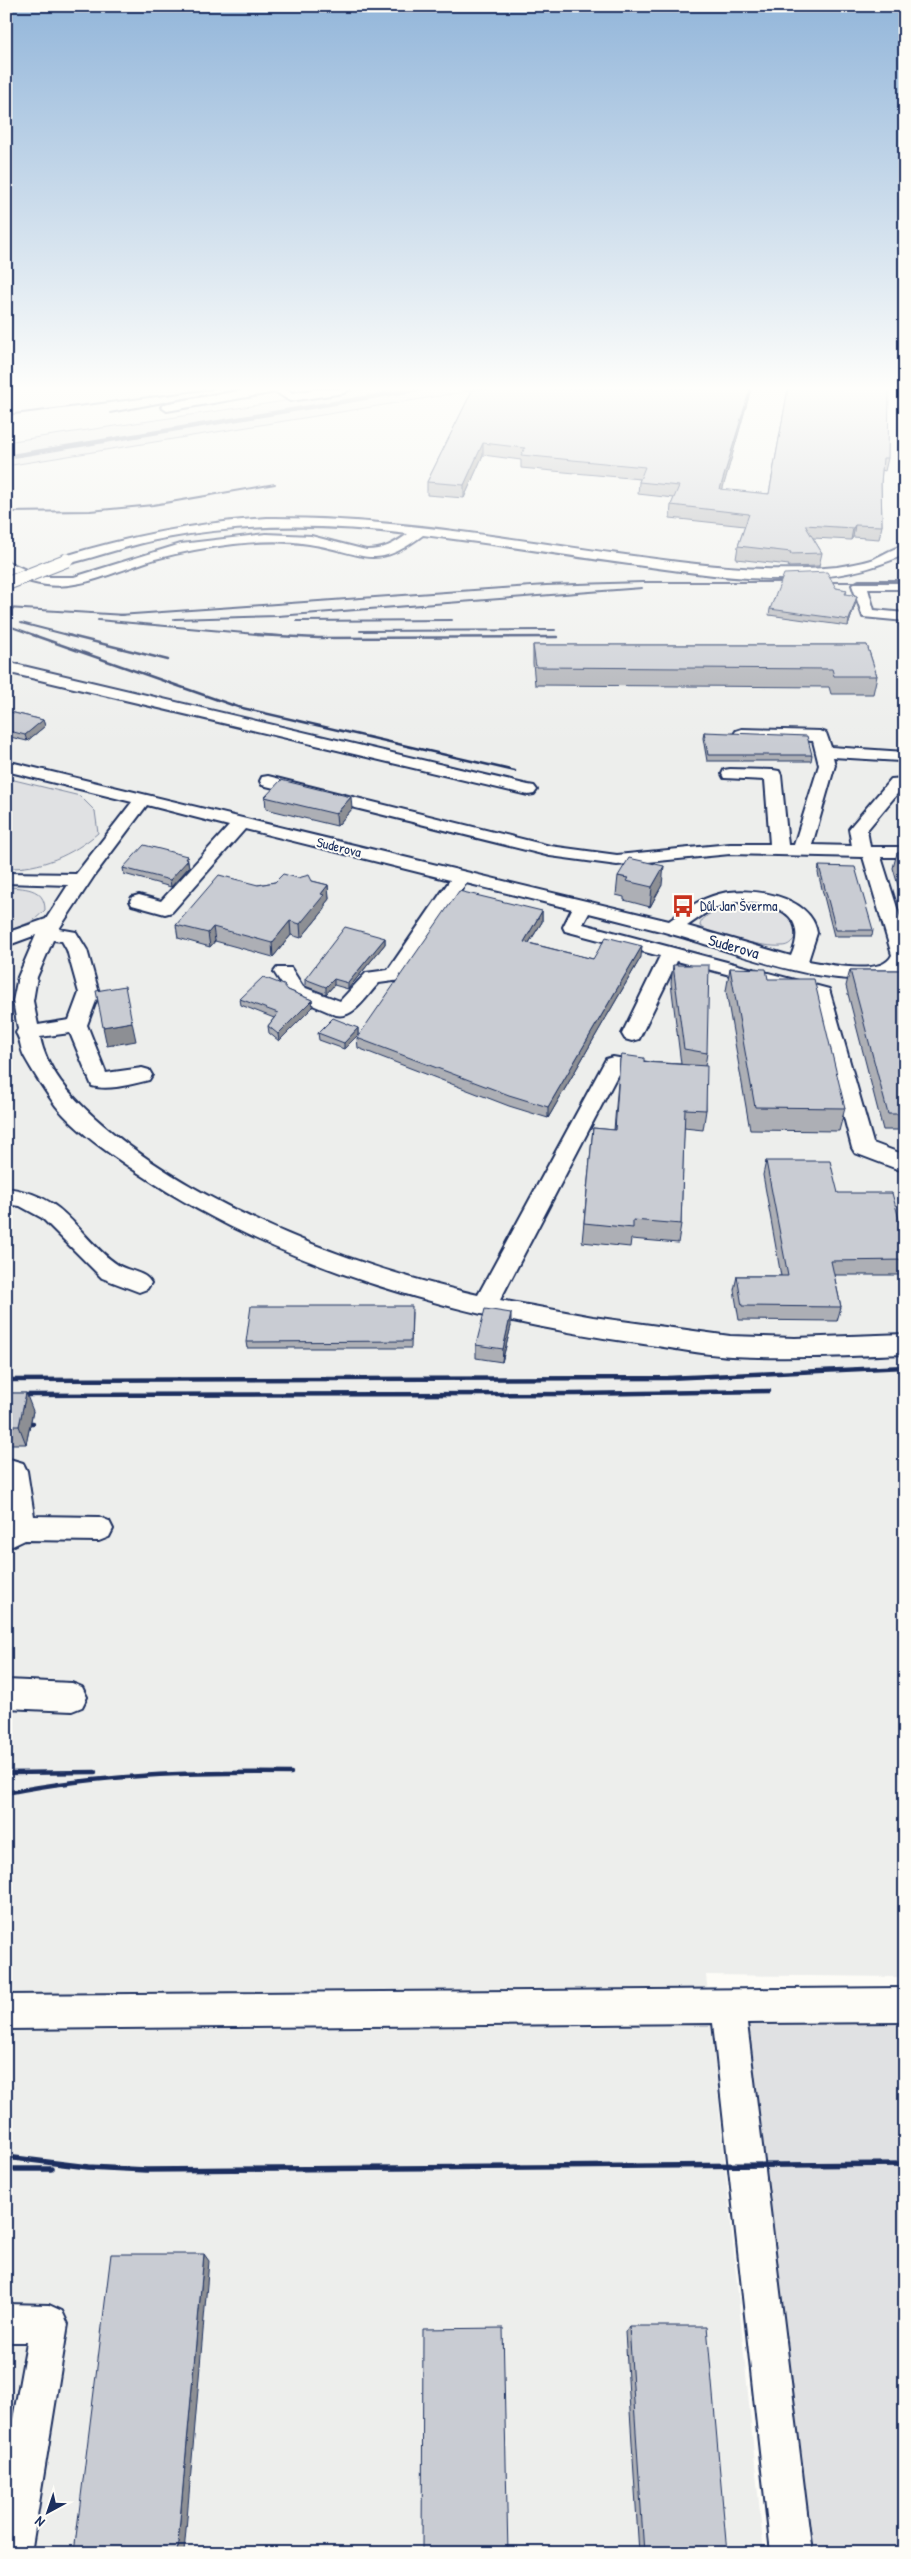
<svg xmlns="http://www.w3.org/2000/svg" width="911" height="2559" font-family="'Patrick Hand',sans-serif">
<rect width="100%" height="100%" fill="#fdfcf7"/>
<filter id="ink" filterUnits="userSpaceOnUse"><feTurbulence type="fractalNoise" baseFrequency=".02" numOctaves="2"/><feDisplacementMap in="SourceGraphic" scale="10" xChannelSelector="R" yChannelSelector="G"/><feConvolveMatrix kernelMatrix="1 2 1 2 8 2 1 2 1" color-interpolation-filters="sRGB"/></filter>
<g filter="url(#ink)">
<path fill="#edeeec" d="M 6,389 L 367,389 L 6,442 Z
M 483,389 L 905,389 L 905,1977 L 706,1975 L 764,2553 L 6,2553 L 6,466 Z"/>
<path fill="#e0e1e3" stroke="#7e88a0" d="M 367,389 L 483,389 L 6,466 L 6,442 Z
M 6,778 L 80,796 L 95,811 L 98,833 C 72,855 41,869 6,868 Z
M 6,887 C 23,888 45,887 45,910 L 33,921 L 6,932 Z
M 741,902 C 763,903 785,907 796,928 L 794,939 C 790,944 787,946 781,946 C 767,948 710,935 700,926 C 700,914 730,904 741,902 Z
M 905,2005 L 905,2553 L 776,2553 L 728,2006 Z"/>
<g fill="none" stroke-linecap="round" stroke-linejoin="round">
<path stroke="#76819c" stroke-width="4.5" d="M 6,457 L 420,389"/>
<defs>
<path id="minor" d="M 252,389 L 287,389 L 292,393 L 320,389 L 350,389 L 344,393 L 290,401 L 276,392 L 167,411 L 161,407 L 167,403 Z
M 267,518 C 385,517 501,538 618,554 C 690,564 764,574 837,567 C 848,565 863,563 874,559 C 884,554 894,548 905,545 L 905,554 C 819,596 713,575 622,563 C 556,554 490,543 423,535 C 373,573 363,552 309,544 C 284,540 259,541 234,544 C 207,547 181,552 155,559 C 102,575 60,603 6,571 L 6,561 L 42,577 L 74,577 L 181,544 L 266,534 L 311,536 L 366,550 C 383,550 394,544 408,534 C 327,524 246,523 166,538 C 132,544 100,556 67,564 L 60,560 L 62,557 C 130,536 197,523 267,518 Z
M 859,581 L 905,581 L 905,589 L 868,589 L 874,610 L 905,613 L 905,621 L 863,617 L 852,585 Z
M 6,662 L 528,785 L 534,786 L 537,790 L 534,794 L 528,795 L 6,672 Z
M 742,729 L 820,731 L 826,733 L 831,747 L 905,752 L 905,760 L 900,761 L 833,757 L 835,765 L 812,845 L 852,846 L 849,829 L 852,825 L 891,779 L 905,778 L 905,788 L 902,788 L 867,830 L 870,847 L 905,847 L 905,857 L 881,857 L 905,933 L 904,969 C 850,999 738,953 682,937 C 651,928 620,921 589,913 L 583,924 L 829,989 L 873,1143 L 905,1155 L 905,1172 L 855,1153 L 852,1148 L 813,997 L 677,961 L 639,1039 L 632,1041 L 625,1039 L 622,1034 L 660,956 L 565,931 L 563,927 L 572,909 L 466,883 L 401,980 L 379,983 C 367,995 354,1019 336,1015 L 289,995 L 274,972 L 277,968 L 291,968 L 303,987 L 340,1001 L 366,973 L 388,970 L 450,880 L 245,829 L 172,912 L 165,914 L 132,905 L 130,901 L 132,897 L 139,895 L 161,901 L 229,826 L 147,805 L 96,873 L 59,929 L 76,932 L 87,950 L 99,993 L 87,1025 L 106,1073 L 142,1068 L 149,1070 L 152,1075 L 149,1080 C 133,1084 108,1091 92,1086 L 70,1033 L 40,1037 C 46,1069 71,1096 94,1117 C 193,1206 350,1266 478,1295 L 606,1059 L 613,1057 L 659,1065 L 662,1070 L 659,1075 L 652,1077 L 619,1072 L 500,1300 L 593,1317 L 730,1336 L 795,1338 L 905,1334 L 905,1354 C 847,1356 788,1359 731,1356 C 699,1354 668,1347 637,1343 C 464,1318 283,1271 137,1172 C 110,1154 76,1131 56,1106 C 45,1091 33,1072 24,1056 C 20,1048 21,1040 16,1033 L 18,1029 L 13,1001 L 18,977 L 36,935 L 6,946 L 6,933 L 46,919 L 68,885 L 6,883 L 6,873 L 76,874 L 132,802 L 6,771 L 6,761 L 669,921 C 684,910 700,899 719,894 C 748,886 812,895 817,933 L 808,961 C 828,964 882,977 892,955 L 863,857 L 730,854 L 617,865 L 550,856 L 262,785 L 260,781 L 262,777 L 268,776 L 550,846 L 617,855 L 730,844 L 770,844 L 765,780 L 724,778 L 722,774 L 724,770 L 730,769 L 773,770 L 779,771 L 781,775 L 788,845 L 794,845 L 819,765 L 813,741 L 736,737 L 734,734 L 736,731 ZM 735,902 C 771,902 811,911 791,956 L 687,926 L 710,910 ZM 53,940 L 62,941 L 67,950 L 79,993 L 69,1020 L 38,1025 L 33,1001 L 37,977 Z
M 6,1188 C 70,1196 73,1234 118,1265 C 129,1272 145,1271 151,1283 L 147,1289 L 139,1292 L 102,1278 L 42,1218 L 20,1206 L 6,1204 Z
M 6,1458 L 23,1463 L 27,1471 L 34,1516 L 99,1517 L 109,1521 L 113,1529 L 109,1537 L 99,1541 L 25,1540 L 6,1549 Z
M 6,1680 L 72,1683 L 82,1687 L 87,1697 L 82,1707 L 72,1711 L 6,1708 Z
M 905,1988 L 905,2022 L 747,2023 L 812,2553 L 771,2553 L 713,2023 L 6,2029 L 6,1995 Z
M 6,2304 L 49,2305 L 62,2311 L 68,2324 L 31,2553 L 6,2553 L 6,2458 L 27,2342 L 6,2342 Z"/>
</defs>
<use href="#minor" stroke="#1b2f5e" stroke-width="4"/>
<use href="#minor" fill="#fdfcf7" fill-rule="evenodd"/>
<path stroke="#1b2f5e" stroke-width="2" d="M 110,413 L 238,389
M 6,415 L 213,389
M 6,512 L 90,511 L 153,505 L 275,484
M 817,582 L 905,582
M 7,608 L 125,615
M 119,615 L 546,585 L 642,582 L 795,582
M 174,619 L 278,616 L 642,588
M 98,620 L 280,636
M 296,621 L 452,620
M 21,623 L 72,636
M 6,625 L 37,636
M 360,631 L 555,630"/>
<path stroke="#1b2f5e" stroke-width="2.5" d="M 33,635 L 238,707 L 515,771
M 67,635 L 168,660
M 257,635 L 318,638 L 557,637"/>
<path stroke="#1b2f5e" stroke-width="4.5" d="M 6,1380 L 668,1378 L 905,1367
M 6,1395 L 576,1394 L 769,1391
M 6,1423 L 33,1423
M 6,1773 L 95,1772
M 6,1793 C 101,1774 195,1772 291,1773"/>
<path stroke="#1b2f5e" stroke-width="5.5" d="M 6,2157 L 88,2167 L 146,2170 L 905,2164
M 6,2169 L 51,2169"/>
<defs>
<path id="minor-bridge" d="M 6,584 L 67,560"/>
</defs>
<use href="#minor-bridge" stroke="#1b2f5e" stroke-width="15" stroke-linecap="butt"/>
<use href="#minor-bridge" stroke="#fdfcf7" stroke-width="13"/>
</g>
<path fill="#adafb5" stroke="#1b2f5e" d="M 473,389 L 751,389 L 722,490 L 769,494 L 788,389 L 888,458 L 885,471 L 882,470 L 881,483 L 882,526 L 879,539 L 853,537 L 851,540 L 813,538 L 822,553 L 819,566 L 788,567 L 789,565 L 736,559 L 738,546 L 745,526 L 670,518 L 671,505 L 674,498 L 638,494 L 639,482 L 640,479 L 521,468 L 521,460 L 483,455 L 464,498 L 427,495 L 427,482 Z
M 836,588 L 847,590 L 846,594 L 857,596 L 856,602 L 848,626 L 769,615 L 770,609 Z
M 533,645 L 867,645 L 877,676 L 873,694 L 831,694 L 829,687 L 535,685 L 533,663 Z
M 6,711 L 43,720 L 45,726 L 27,741 L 6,736 Z
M 704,732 L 812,755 L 811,761 L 707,761 L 703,738 Z
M 265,797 L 352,809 L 337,826 L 266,809 Z
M 897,853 L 905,853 L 905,910 L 893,868 Z
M 187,856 L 189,867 L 171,887 L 124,874 L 123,868 Z
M 819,866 L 873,930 L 872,936 L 834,936 L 818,873 Z
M 618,876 L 662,885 L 650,907 L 624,900 L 624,897 L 616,895 Z
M 312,881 L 328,885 L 329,899 L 325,904 L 325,909 L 301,938 L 291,935 L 273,957 L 215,941 L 210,947 L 178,938 L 176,925 L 258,885 L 275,882 Z
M 542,911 L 542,922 L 529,943 L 593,959 L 641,957 L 548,1118 L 509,1106 L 358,1048 L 357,1038 Z
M 385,938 L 385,944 L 348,989 L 334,985 L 326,994 L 305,986 L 305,979 Z
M 673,965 L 707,1053 L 705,1066 L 706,1110 L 703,1130 L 684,1128 L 681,1224 L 678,1243 L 631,1239 L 630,1247 L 582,1242 L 593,1128 L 614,1130 L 620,1059 L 644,1062 L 681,1064 L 671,983 Z
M 730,968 L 768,979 L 845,1108 L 839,1131 L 750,1130 L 726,991 Z
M 850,970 L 905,970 L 905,1130 L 883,1130 L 846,986 Z
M 288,990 L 312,1000 L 313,1007 L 279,1041 L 269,1033 L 268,1026 L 274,1018 L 241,1005 L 240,999 Z
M 358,1028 L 358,1035 L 344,1049 L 319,1040 L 318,1033 Z
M 766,1161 L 838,1193 L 905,1241 L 905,1275 L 834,1275 L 841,1307 L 837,1321 L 739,1320 L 734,1290 L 737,1276 L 781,1276 L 763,1175 Z
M 412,1312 L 411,1348 L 247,1348 L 246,1342 Z
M 511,1326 L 502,1362 L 476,1358 L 476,1345 Z
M 6,1393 L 33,1411 L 26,1444 L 6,1444 Z
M 629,2326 L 727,2553 L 639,2553 L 625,2332 Z"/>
<path fill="#8d8f94" stroke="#1b2f5e" d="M 750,389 L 751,389 L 719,502 L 720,489 Z
M 483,443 L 483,455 L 464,498 L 464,485 Z
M 855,525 L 853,537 L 851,540 L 853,528 Z
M 857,596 L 856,602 L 848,626 L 849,620 Z
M 43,720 L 45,726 L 27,741 L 25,735 Z
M 351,797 L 352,809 L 337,826 L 336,814 Z
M 187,856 L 189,867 L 171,887 L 170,880 Z
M 664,866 L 662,885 L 650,907 L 652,887 Z
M 328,885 L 329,899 L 325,904 L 325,909 L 301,938 L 300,924 L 321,894 Z
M 542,911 L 542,922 L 523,952 L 524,942 Z
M 290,921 L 291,935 L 273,957 L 272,943 Z
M 213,927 L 215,941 L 210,947 L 208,933 Z
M 385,938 L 385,944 L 348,989 L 348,983 Z
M 642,946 L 641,957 L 548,1118 L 548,1107 Z
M 334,979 L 334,985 L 326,994 L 326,987 Z
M 312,1000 L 313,1007 L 279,1041 L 278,1034 Z
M 132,1022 L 136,1041 L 107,1046 L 103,1027 Z
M 358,1028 L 358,1035 L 344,1049 L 344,1043 Z
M 511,1313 L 511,1326 L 502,1362 L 503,1349 Z
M 26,1393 L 33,1411 L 26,1444 L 19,1426 Z
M 204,2254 L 209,2261 L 184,2553 L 177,2553 Z"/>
<path fill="#c9ccd3" stroke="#1b2f5e" d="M 473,389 L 750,389 L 720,489 L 769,494 L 788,389 L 889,389 L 888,458 L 883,458 L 881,483 L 882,526 L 855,525 L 853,528 L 805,525 L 822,553 L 790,554 L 791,552 L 738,546 L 749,514 L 671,505 L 679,486 L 639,482 L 645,467 L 521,455 L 525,448 L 483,443 L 464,485 L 427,482 Z
M 827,572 L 836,588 L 847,590 L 845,594 L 857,596 L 849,620 L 770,609 L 784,574 Z
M 533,645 L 867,645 L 877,676 L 834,676 L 832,669 L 536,667 Z
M 6,711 L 43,720 L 25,735 L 6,730 Z
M 704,732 L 807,736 L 812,755 L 708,755 Z
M 281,780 L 351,797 L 336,814 L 265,797 Z
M 144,845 L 187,856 L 185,859 L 188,860 L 170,880 L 123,868 Z
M 897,853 L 905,853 L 905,880 Z
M 629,858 L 664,866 L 652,887 L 626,881 L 628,878 L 618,876 Z
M 819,866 L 855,867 L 873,930 L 836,930 Z
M 283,874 L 298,878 L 309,875 L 312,881 L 328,885 L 321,894 L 324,895 L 300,924 L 290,921 L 272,943 L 213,927 L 208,933 L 176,925 L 219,875 L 258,885 L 275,882 Z
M 459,891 L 542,911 L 524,942 L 593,959 L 606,937 L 642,946 L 548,1107 L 509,1095 L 357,1038 Z
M 345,927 L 385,938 L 348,983 L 334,979 L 326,987 L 305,979 Z
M 673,965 L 709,965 L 707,1053 L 684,1049 Z
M 730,968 L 766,969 L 768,979 L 814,979 L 845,1108 L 755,1107 Z
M 850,970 L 905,970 L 905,1114 L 888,1114 Z
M 263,977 L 284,985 L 288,990 L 312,1000 L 278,1034 L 268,1026 L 278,1013 L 240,999 Z
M 125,986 L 132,1022 L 103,1027 L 96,991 Z
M 333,1018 L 358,1028 L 344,1043 L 318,1033 Z
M 622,1055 L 644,1058 L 644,1062 L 707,1066 L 706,1110 L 685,1109 L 681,1224 L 633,1220 L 633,1228 L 584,1223 L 593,1128 L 615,1130 L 620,1059 Z
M 766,1161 L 830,1161 L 838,1193 L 892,1193 L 905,1241 L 905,1260 L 831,1261 L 841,1307 L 742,1306 L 737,1276 L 788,1276 Z
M 251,1306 L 412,1306 L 411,1341 L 246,1342 Z
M 485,1309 L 511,1313 L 503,1349 L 476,1345 Z
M 6,1393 L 26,1393 L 19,1426 L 6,1426 Z
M 111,2254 L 204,2254 L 177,2553 L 74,2553 Z
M 629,2326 L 707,2326 L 727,2553 L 644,2553 Z
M 503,2328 L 508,2553 L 422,2553 L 423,2329 Z"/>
</g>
<linearGradient id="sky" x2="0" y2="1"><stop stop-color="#93b6da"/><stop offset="0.52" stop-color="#fefefb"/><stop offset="1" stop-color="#fefefb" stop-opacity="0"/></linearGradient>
<rect width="911" height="747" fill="url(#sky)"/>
<defs>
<symbol id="bus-bare" viewBox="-9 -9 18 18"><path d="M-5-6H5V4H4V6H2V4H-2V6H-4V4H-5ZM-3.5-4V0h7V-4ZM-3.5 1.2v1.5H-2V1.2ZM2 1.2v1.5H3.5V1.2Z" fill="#c8321e" stroke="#fdfcf7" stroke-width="2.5" paint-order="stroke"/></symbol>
</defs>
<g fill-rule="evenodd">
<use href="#bus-bare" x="667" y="890" width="32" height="32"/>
</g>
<g text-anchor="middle" stroke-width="4" stroke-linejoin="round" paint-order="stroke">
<g font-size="14" fill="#1b2f5e" stroke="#fdfcf7">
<text transform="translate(339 847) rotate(14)" y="5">Suderova</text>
</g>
<g font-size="14" fill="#1b2f5e" stroke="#fdfcf7" text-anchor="start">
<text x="700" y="911">Důl Jan Šverma</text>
</g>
<g font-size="16" fill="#1b2f5e" stroke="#fdfcf7">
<text transform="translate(734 946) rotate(16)" y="6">Suderova</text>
</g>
</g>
<rect width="911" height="2559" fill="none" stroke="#fdfcf7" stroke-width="25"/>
<rect x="12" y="12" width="886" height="2534" fill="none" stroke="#1b2f5e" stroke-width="2" filter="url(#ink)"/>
<g transform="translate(48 2512) rotate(220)" stroke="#fdfcf7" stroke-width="4" paint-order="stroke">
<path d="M0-4L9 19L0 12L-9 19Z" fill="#1b2f5e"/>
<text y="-8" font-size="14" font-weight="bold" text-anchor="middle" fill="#1b2f5e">N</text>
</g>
</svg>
